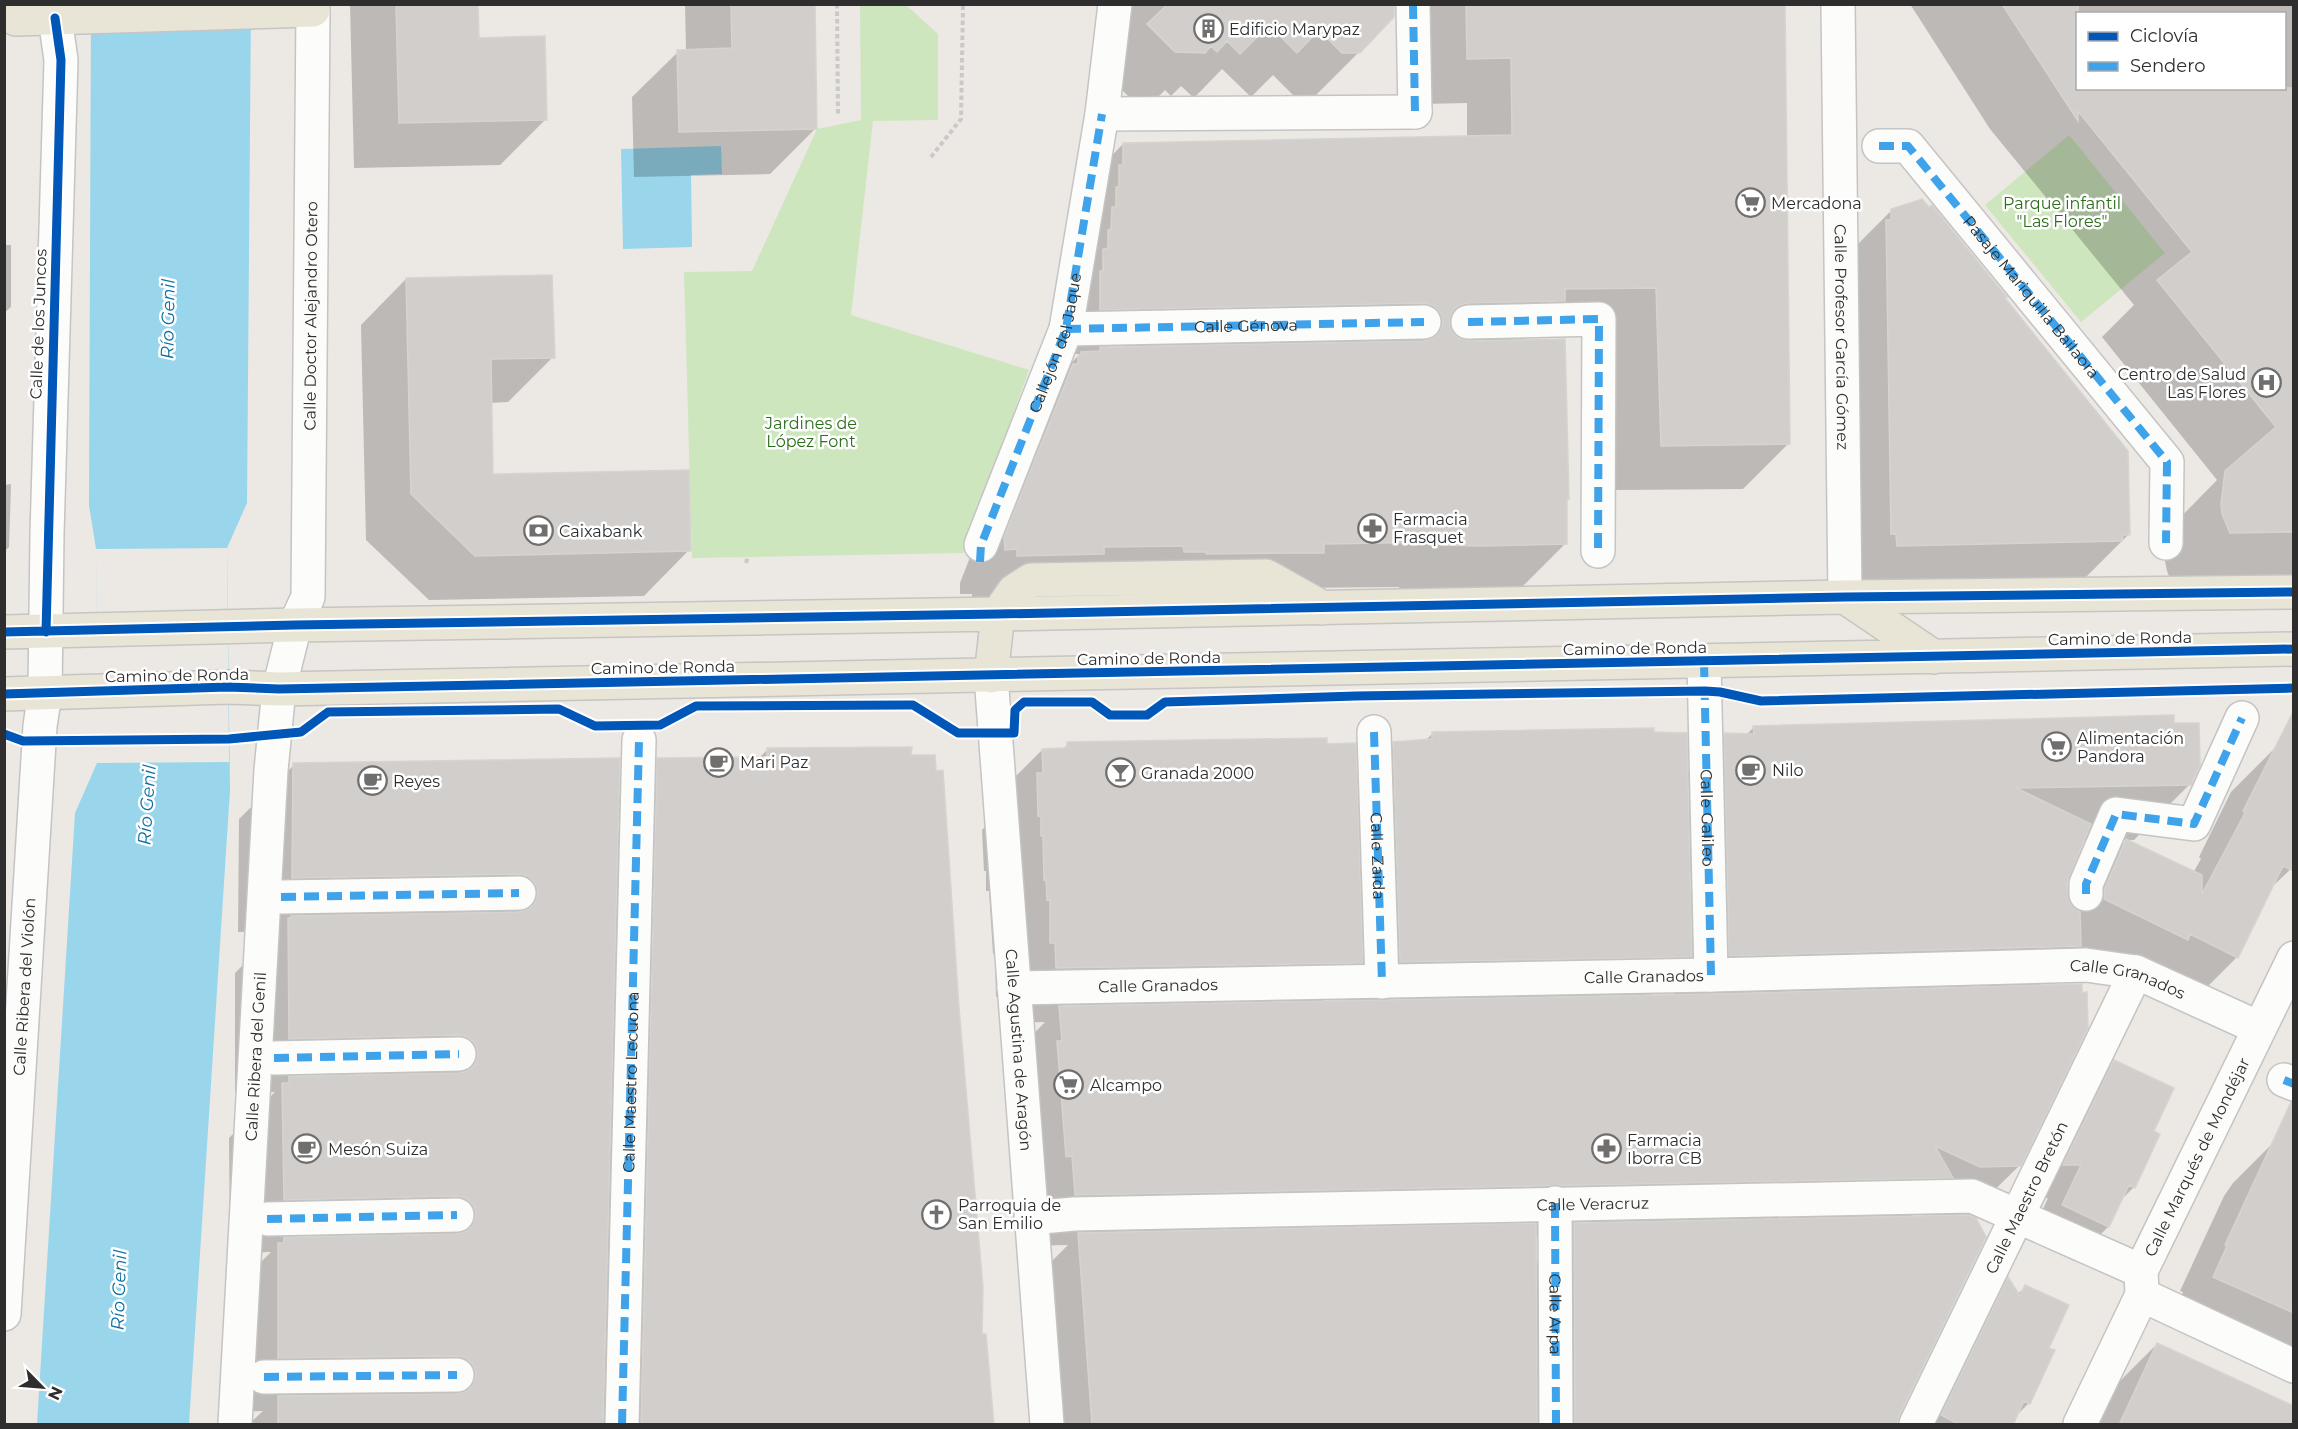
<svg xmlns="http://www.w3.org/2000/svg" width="2298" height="1429" font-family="Montserrat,sans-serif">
<rect width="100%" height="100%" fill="#ece8e4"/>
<path fill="#cee6be" d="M 860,5 L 906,5 L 938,34 L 938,120 L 873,121 L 851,315 L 1029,370 L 963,553 L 692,558 L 684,272 L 752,271 L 817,129 L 861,120 Z
M 2069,135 L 2165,253 L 2081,322 L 1985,205 Z"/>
<path fill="#99d6ec" d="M 91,5 L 251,5 L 247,503 L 227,548 L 230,790 L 189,1424 L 37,1424 L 75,813 L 97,763 L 98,755 L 96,549 L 89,505 Z
M 721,146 L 722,174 L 691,175 L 692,247 L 623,249 L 621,149 Z"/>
<path fill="#ece8e4" d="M 227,548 L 229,762 L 97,763 L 96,549 Z"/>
<path fill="#0003" fill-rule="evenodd" d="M 350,4 L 477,4 L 477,40 L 545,120 L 500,165 L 354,168 Z
M 685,4 L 813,4 L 816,128 L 770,174 L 634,177 L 632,97 L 678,52 L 686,51 Z
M 1108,4 L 1376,4 L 1359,52 L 1313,98 L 1296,98 L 1273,75 L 1251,97 L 1222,69 L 1194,98 L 1181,86 L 1171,96 L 1165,90 L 1158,97 L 1129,97 L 1103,71 Z
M 1421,4 L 1783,4 L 1788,444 L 1743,489 L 1616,490 L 1611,333 L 1530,334 L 1523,341 L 1565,501 L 1566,543 L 1520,589 L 1399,590 L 1399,587 L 1286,588 L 1139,597 L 1138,591 L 1064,592 L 1057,599 L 972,601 L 972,594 L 960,594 L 960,583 L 1027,411 L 1036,398 L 1080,354 L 1055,354 L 1078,190 L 1123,144 L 1467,137 L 1467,103 L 1422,104 Z
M 1910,4 L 2294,4 L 2294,594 L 2174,589 L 2167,571 L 2165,561 L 2169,529 L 2217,480 L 2102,337 L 2134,305 L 1990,129 ZM 2078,14 L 2284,14 L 2284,88 L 2078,88 Z
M 1892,210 L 2003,299 L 2128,535 L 2083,580 L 1852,590 L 1846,256 Z
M 4,245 L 11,245 L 11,307 L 4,313 Z
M 406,279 L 553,357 L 508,402 L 490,403 L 492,476 L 689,550 L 644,596 L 429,600 L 366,540 L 361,325 Z
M 11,484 L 9,547 L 4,552 L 4,485 Z
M 2173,724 L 2190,784 L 2134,840 L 2083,841 L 2066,883 L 2068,904 L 2072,907 L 2080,887 L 2126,841 L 2193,873 L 2201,859 L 2199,857 L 2231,792 L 2277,746 L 2294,866 L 2275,884 L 2273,883 L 2237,957 L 2192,1002 L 2074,952 L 2039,987 L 2019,1166 L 1968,1216 L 1894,1424 L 1037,1424 L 1027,1286 L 1068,1245 L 1024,1246 L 1009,1059 L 1045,1022 L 1002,1023 L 1000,997 L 996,997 L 995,954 L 993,954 L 989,891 L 986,891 L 986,871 L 984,871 L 982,830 L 988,824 L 987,805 L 1042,750 L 1062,750 L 1068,744 L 1325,746 L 1355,782 L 1394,744 L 1425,741 L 1432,734 L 1652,734 L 1686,774 L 1725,735 L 1746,735 L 1754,727 ZM 1674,972 L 1674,996 L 1650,996 ZM 1344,979 L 1345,1002 L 1321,1003 ZM 1916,1212 L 1926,1217 L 1911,1217 ZM 1563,1235 L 1535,1264 L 1535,1236 Z
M 768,749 L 981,1336 L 992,1424 L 249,1424 L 263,1411 L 224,1412 L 225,1298 L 271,1252 L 230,1253 L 229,1138 L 275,1092 L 235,1092 L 235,973 L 277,931 L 238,932 L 239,819 L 294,765 L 617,800 L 658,760 L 759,758 Z
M 2114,1062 L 2152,1132 L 2134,1187 L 2120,1201 L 2108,1227 L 2074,1261 L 2029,1240 L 2048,1198 L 2030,1199 L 2080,1096 Z
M 2279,1137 L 2294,1144 L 2294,1385 L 2289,1383 L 2292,1378 L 2169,1322 L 2183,1292 L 2180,1291 L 2224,1196 L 2233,1183 Z
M 2008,1279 L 2017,1295 L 2026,1286 L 2047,1348 L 2053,1351 L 2029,1403 L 2014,1418 L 2011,1424 L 1920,1424 L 1975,1313 Z
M 2157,1344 L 2294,1424 L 2091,1424 L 2102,1399 Z"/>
<path fill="#d1cecb" stroke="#d7d4d0" stroke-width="1.5" d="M 396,4 L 478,4 L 479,38 L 545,36 L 547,120 L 399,123 Z
M 731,4 L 815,4 L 817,129 L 679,132 L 677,50 L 732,48 Z
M 1168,4 L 1394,4 L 1394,17 L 1360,53 L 1342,53 L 1319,30 L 1297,53 L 1269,25 L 1240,54 L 1227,41 L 1217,52 L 1211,46 L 1205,53 L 1175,52 L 1147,24 Z
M 1466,4 L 1785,4 L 1790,444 L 1661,446 L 1656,288 L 1565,289 L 1565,301 L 1467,303 L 1458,306 L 1452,313 L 1449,322 L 1452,332 L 1459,338 L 1468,341 L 1565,339 L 1569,499 L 1567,500 L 1567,544 L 1479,546 L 1444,545 L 1444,542 L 1324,544 L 1324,553 L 1288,553 L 1206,554 L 1206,552 L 1184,552 L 1183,546 L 1104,547 L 1104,554 L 1017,556 L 1017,549 L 1005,550 L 1004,537 L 1073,364 L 1078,364 L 1078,356 L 1081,356 L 1081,352 L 1100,351 L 1100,347 L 1424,341 L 1433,338 L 1440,332 L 1443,322 L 1440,313 L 1434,306 L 1424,303 L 1100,310 L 1100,271 L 1103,271 L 1103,249 L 1108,248 L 1108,230 L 1111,229 L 1112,207 L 1116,207 L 1116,187 L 1119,187 L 1119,165 L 1123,165 L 1123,143 L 1512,135 L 1511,58 L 1467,59 Z
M 2002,4 L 2078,4 L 2078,88 L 2294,88 L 2294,532 L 2230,533 L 2222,514 L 2221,504 L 2225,471 L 2276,427 L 2157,280 L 2192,252 L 2078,111 L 2078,121 Z
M 1922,199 L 1929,207 L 1932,205 L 1983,268 L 2007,297 L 2005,298 L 2128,451 L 2130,535 L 2123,535 L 2122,541 L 1897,546 L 1896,534 L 1891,534 L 1886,220 L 1891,220 L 1891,209 Z
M 552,275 L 555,358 L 491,359 L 493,474 L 689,470 L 691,551 L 475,556 L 411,494 L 406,278 Z
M 2294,710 L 2294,871 L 2283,866 L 2238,958 L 2190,934 L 2188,940 L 2104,899 L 2105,888 L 2126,839 L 2202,875 L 2202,894 L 2245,813 L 2243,811 Z
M 2174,715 L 2174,723 L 2199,723 L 2200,765 L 2191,785 L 2016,788 L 2091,824 L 2067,884 L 2070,903 L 2080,911 L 2081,946 L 1729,956 L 1724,733 L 1754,734 L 1753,726 Z
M 1654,728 L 1654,732 L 1687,733 L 1692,957 L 1400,962 L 1393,742 L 1432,739 L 1432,732 Z
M 1327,738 L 1327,744 L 1356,743 L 1363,963 L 1056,968 L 1055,943 L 1050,943 L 1050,899 L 1047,900 L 1046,879 L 1044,880 L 1043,836 L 1041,836 L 1041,817 L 1038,816 L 1037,773 L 1043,773 L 1042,749 L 1067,748 L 1067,742 Z
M 912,747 L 911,755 L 935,755 L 936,771 L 943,770 L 959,1008 L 983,1288 L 982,1334 L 986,1334 L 994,1425 L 641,1425 L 657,758 L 767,757 L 767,748 Z
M 620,758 L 603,1425 L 278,1425 L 278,1396 L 457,1394 L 467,1391 L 473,1385 L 476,1375 L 473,1365 L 466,1358 L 457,1356 L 278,1358 L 278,1243 L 284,1243 L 284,1237 L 457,1234 L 467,1231 L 473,1225 L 476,1215 L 473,1205 L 465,1198 L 457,1196 L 284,1200 L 282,1083 L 289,1083 L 289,1076 L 459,1073 L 469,1070 L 475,1064 L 478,1054 L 475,1044 L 467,1037 L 459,1035 L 289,1039 L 288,918 L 291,918 L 291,916 L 519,912 L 529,909 L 535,903 L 538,893 L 535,883 L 528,876 L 519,874 L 292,878 L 293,763 Z
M 2082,984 L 2082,993 L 2087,992 L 2088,1028 L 2021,1166 L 1980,1167 L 1935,1146 L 1953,1178 L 1075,1195 L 1072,1156 L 1066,1157 L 1057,1041 L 1062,1041 L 1059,1006 L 1712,994 Z
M 2114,1060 L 2174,1088 L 2154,1131 L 2160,1134 L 2135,1188 L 2129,1185 L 2109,1227 L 2062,1205 L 2081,1165 L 2063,1165 Z
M 2291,1102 L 2294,1102 L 2294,1313 L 2213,1277 L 2227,1246 L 2225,1245 Z
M 1968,1215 L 1976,1218 L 1986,1237 L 1899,1416 L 1897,1425 L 1575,1425 L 1574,1223 Z
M 1536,1223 L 1537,1425 L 1092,1425 L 1078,1233 Z
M 2008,1277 L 2020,1296 L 2025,1285 L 2069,1305 L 2049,1348 L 2055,1350 L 2030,1404 L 2024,1401 L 2013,1425 L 1960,1425 L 1941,1415 Z
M 2157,1343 L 2294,1406 L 2294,1425 L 2119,1425 Z"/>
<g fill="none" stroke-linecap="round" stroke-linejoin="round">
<defs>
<g id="pedestrian">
<path d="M 1413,4 L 1415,112"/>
<path d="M 1879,146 L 1908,146 L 2167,462 L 2166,543"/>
<path d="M 1468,322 L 1599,319 L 1598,551"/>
<path d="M 2086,894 L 2086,884 L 2116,814 L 2194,824 L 2242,718"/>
<path d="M 281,897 L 519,893"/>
<path d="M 274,1058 L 459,1054"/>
<path d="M 2284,1080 L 2294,1084"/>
<path d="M 267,1219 L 457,1215"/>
<path d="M 264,1377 L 457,1375"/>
<path id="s1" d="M 622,1424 L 639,740"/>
</g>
<g id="minor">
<path d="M 1102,114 L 1415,112"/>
<path d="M 1066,329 L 1424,322"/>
<path id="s2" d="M 981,545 L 1066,329 L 1102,114 L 1115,4"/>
<path d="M 1704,662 L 1711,975"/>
<path d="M 1374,732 L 1382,982"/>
<path id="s3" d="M 1014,988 L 1711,975 L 2086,965 L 2136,972 L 2259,1028"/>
<path d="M 1555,1203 L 1556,1424"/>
<path id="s4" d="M 4,1314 L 40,726 L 45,693"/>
<path id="s5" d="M 1916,1424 L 2136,972"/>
</g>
<g id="tertiary">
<path id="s6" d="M 1838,4 L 1845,597"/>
<path id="s7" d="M 1031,1218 L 1074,1214 L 1972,1196 L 2141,1271"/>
<path d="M 2142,1295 L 2294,1366"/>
<path id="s8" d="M 235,1424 L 271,770 L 279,689"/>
<path id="s9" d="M 2080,1424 L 2142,1295 L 2141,1271 L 2294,958"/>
</g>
<g id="secondary">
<path id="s10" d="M 991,676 L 1047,1424"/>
<path id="s11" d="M 279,689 L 295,625 L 308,597 L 313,10"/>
<path d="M 45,693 L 47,534 L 61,60 L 55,18"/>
</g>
<path id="primary" d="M 16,4 L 16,19 L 313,10 L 312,4
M 1845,597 L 1934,657
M 4,632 L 295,625 L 998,614 L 1845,597 L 2294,592
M 991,676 L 998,614 L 1014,591 L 1031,580 L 1266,576 L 1323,608
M 4,694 L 228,687 L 279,689 L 2294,649"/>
</defs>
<use href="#pedestrian" stroke="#c5c4c5" stroke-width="36"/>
<use href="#minor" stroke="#c5c4c5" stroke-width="36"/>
<use href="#tertiary" stroke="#c5c4c5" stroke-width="36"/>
<use href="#secondary" stroke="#c5c4c5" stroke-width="36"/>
<use href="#primary" stroke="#c6c5c4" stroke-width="36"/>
<path stroke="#c9c9c8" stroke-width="4" stroke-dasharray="4.5 3" stroke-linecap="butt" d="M 837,4 L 838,115
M 931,157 L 961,119 L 963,4
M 746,563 L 748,556"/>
<use href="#pedestrian" stroke="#fcfcfb" stroke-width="33"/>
<use href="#minor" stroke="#fcfcfb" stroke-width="33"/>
<use href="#tertiary" stroke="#fcfcfb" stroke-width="33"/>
<use href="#secondary" stroke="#fcfcfb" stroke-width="33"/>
<use href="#primary" stroke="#e8e4d6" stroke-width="33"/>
<g stroke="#3ea3eb" stroke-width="8" stroke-dasharray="15 8" stroke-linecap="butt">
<path d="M 1413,4 L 1415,112"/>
<path id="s12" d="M 1879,146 L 1908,146 L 2167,462 L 2166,543"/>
<path d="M 1468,322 L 1599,319 L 1598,551"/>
<path id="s13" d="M 1066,329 L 1424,322"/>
<path d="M 980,562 L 981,545 L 1066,329 L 1102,114"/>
<path id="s14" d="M 1704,662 L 1711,975"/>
<path id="s15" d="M 1374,732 L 1382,982"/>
<path d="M 2086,894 L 2086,884 L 2116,814 L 2194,824 L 2242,718"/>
<path d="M 281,897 L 519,893"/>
<path d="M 274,1058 L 459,1054"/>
<path d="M 2284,1080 L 2294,1084"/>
<path id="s16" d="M 1555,1203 L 1556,1424"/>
<path d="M 267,1219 L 457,1215"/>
<path d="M 264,1377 L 457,1375"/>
<path d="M 622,1424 L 639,740"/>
</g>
<defs>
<path id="cycleway" d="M 4,632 L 295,625 L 998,614 L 1845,597 L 2294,592
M 46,632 L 61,60 L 55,18
M 4,694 L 228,687 L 279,689 L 2294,649
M 4,734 L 23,741 L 229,739 L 301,732 L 328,712 L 559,709 L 595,726 L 660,725 L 696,706 L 906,705 L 913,705 L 958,733 L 1014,733 L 1015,710 L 1024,702 L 1092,702 L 1110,715 L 1147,715 L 1165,702 L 1356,696 L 1705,691 L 1720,692 L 1761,701 L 2294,688"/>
</defs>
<use href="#cycleway" stroke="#fff" stroke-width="13"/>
<use href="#cycleway" stroke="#0057b8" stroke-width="9"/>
</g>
<defs>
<symbol id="building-ring" viewBox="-11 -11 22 22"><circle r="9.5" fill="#fff" stroke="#706f6e" stroke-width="1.5"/><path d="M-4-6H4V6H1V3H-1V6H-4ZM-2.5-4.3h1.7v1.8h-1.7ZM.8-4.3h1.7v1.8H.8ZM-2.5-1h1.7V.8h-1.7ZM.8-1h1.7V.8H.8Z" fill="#706f6e"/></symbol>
<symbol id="supermarket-ring" viewBox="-11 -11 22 22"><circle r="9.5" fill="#fff" stroke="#706f6e" stroke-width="1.5"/><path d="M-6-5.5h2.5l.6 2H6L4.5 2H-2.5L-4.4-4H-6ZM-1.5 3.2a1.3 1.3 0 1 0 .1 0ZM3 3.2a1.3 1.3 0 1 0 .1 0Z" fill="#706f6e"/></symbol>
<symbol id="hospital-ring" viewBox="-11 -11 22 22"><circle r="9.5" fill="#fff" stroke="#706f6e" stroke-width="1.5"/><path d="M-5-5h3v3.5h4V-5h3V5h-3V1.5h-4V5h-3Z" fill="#706f6e"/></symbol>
<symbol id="pharmacy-ring" viewBox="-11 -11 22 22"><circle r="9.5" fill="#fff" stroke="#706f6e" stroke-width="1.5"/><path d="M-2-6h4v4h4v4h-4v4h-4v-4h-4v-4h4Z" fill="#706f6e"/></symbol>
<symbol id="bank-ring" viewBox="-11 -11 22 22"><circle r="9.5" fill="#fff" stroke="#706f6e" stroke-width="1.5"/><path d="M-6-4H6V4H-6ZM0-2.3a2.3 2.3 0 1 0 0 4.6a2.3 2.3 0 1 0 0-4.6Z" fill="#706f6e"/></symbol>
<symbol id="cafe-ring" viewBox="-11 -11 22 22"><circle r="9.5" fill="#fff" stroke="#706f6e" stroke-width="1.5"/><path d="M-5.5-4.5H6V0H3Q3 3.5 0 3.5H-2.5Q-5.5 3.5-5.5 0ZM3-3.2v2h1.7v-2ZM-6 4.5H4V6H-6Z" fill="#706f6e"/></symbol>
<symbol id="bar-ring" viewBox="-11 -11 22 22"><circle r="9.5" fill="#fff" stroke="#706f6e" stroke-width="1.5"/><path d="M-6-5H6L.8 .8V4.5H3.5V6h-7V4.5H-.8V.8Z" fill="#706f6e"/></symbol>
<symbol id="church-ring" viewBox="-11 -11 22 22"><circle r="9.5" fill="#fff" stroke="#706f6e" stroke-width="1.5"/><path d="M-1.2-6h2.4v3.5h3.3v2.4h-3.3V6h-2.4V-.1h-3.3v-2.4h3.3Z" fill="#706f6e"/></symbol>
</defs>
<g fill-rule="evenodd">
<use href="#building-ring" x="1192" y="12" width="33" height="33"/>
<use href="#supermarket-ring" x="1734" y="186" width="33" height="33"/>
<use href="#hospital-ring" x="2250" y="366" width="33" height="33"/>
<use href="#pharmacy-ring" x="1356" y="512" width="33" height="33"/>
<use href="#bank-ring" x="522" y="514" width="33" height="33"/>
<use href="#supermarket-ring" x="2040" y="730" width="33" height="33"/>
<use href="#cafe-ring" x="702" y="746" width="33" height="33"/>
<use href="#cafe-ring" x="1734" y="754" width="33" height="33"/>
<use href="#bar-ring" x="1104" y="756" width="33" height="33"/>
<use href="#cafe-ring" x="356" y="764" width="33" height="33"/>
<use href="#supermarket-ring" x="1052" y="1068" width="33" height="33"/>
<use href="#cafe-ring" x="290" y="1132" width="33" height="33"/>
<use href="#pharmacy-ring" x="1590" y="1132" width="33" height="33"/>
<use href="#church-ring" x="920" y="1198" width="33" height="33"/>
</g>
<g text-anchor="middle" stroke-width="5" stroke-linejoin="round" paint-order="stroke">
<g font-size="16" fill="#2e2e2e" stroke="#fff" text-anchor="start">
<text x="1229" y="35">Edificio Marypaz</text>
<text x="1771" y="209">Mercadona</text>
<text x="2246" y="380" text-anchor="end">Centro de Salud<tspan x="2246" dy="18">Las Flores</tspan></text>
<text x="1393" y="525">Farmacia<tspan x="1393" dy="18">Frasquet</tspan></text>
<text x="559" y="537">Caixabank</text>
<text x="2077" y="744">Alimentación<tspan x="2077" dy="18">Pandora</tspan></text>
<text x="740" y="768">Mari Paz</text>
<text x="1772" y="776">Nilo</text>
<text x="1141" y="779">Granada 2000</text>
<text x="393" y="787">Reyes</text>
<text x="1090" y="1091">Alcampo</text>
<text x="1627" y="1146">Farmacia<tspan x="1627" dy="18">Iborra CB</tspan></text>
<text x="328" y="1155">Mesón Suiza</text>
<text x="958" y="1211">Parroquia de<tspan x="958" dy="18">San Emilio</tspan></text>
</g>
<g font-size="16" fill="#2c6e1b" stroke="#fff">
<text x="2062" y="209">Parque infantil<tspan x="2062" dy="18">"Las Flores"</tspan></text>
<text x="811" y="429">Jardines de<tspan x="811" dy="18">López Font</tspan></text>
</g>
<g font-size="16" fill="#2e2e2e" stroke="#fff">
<text dy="6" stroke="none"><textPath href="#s12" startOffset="224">Pasaje Mariquilla Bailaora</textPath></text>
<text dy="6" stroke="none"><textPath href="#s11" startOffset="378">Calle Doctor Alejandro Otero</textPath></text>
<text transform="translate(38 324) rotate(-88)" y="6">Calle de los Juncos</text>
<text dy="6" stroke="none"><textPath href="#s13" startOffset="180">Calle Génova</textPath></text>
<text dy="6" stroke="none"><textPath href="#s6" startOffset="333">Calle Profesor García Gómez</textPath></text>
<text dy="6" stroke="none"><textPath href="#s2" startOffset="216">Callejón del Jaque</textPath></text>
<text transform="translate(2120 638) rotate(-1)" y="6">Camino de Ronda</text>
<text transform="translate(1635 648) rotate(-1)" y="6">Camino de Ronda</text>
<text transform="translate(1149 658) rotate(-1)" y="6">Camino de Ronda</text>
<text transform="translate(663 667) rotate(-1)" y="6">Camino de Ronda</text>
<text transform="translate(177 675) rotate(-1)" y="6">Camino de Ronda</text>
<text dy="6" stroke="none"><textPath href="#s14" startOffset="156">Calle Galileo</textPath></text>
<text dy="6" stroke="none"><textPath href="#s15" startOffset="124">Calle Zaida</textPath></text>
<text dy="6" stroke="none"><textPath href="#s3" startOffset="630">Calle Granados</textPath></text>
<text dy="6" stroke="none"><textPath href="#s3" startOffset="1116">Calle Granados</textPath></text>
<text dy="6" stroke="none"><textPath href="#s3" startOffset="144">Calle Granados</textPath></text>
<text dy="6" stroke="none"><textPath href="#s4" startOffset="328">Calle Ribera del Violón</textPath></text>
<text dy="6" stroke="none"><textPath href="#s10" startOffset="375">Calle Agustina de Aragón</textPath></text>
<text dy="6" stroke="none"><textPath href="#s8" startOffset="368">Calle Ribera del Genil</textPath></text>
<text dy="6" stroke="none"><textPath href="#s1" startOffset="342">Calle Maestro Lecuona</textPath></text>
<text dy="6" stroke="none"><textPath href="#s9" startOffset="294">Calle Marqués de Mondéjar</textPath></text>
<text dy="6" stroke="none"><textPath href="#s5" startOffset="252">Calle Maestro Bretón</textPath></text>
<text dy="6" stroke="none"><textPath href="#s7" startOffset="562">Calle Veracruz</textPath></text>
<text dy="6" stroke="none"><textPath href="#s16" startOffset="111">Calle Arpa</textPath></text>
</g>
<g font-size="18" font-style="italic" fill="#0d6fa3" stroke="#fff">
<text transform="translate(168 319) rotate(-89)" y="6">Río Genil</text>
<text transform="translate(147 805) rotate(-86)" y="6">Río Genil</text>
<text transform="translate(119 1290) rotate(-88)" y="6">Río Genil</text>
</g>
</g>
<rect width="2298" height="1429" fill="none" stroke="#2e2e2e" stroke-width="12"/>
<rect x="2076" y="12" width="210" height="78" fill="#ffffff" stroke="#ababab" stroke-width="1.5"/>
<rect x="2088" y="32" width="30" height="9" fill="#0057b8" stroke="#ababab" stroke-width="1.5"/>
<text x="2130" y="42" font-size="18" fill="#2e2e2e">Ciclovía</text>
<rect x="2088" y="62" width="30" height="9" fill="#3ea3eb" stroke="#ababab" stroke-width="1.5"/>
<text x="2130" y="72" font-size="18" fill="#2e2e2e">Sendero</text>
<g transform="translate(42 1387) rotate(115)" stroke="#ffffff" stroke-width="4.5" paint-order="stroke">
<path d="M0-4.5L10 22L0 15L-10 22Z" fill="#2e2e2e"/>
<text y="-9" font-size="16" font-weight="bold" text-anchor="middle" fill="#2e2e2e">N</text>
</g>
</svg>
